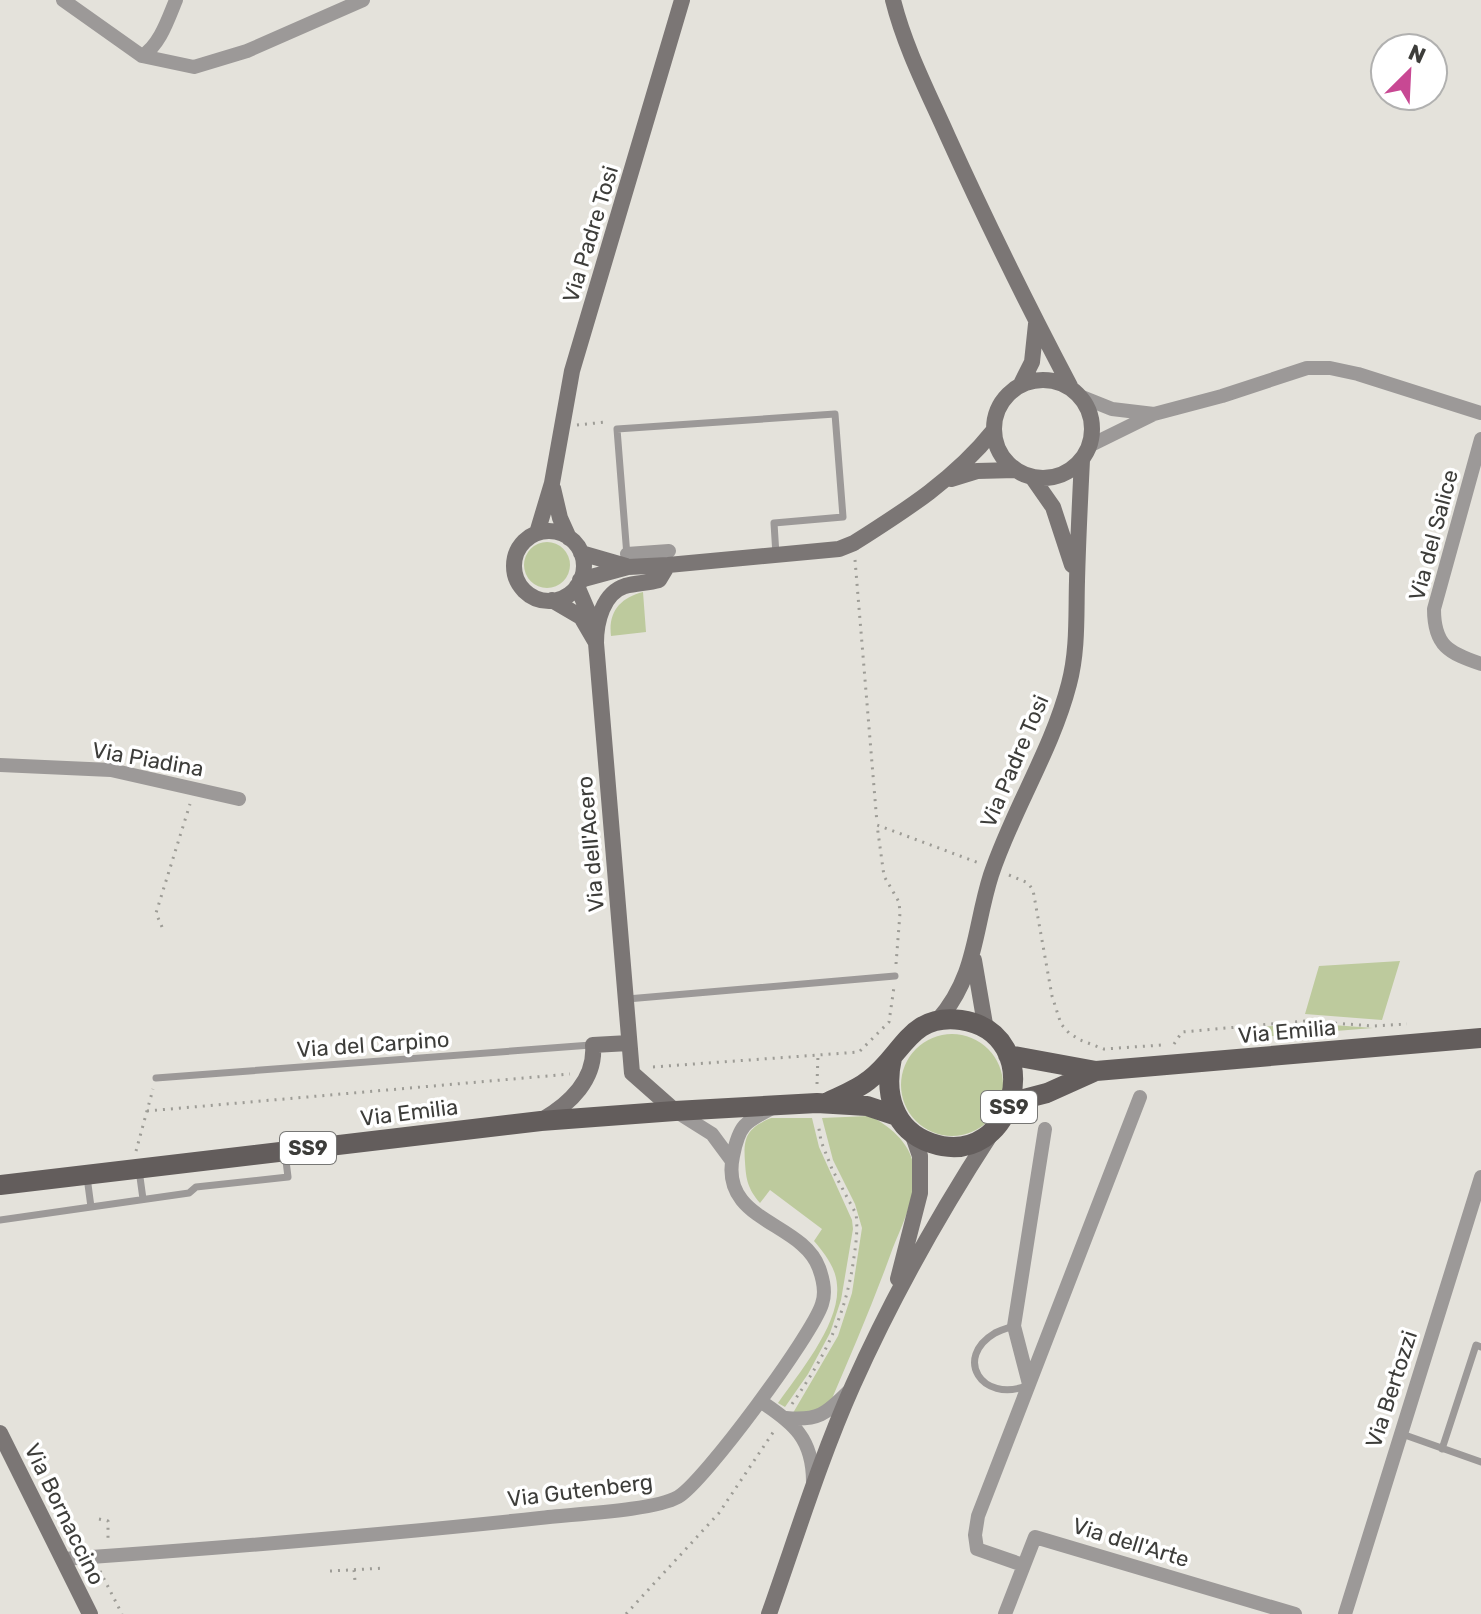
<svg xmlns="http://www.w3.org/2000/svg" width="1481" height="1614" font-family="Rubik,sans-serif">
<rect width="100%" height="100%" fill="#e4e2db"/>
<path fill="#bdca9d" d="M524 565a23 23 0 1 1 46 0a23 23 0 1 1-46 0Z
M 643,592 L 646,632 L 611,636 C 608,612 620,598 643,592 Z
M 1400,961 L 1382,1020 L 1305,1014 L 1319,966 Z
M 1306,1023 L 1373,1028 L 1260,1037 L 1260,1027 Z
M901 1085a51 51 0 1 1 102 0a51 51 0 1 1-102 0Z
M 869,1116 C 888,1124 910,1143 913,1164 C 918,1196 902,1224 891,1253 C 872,1306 850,1356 828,1408 L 820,1413 L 793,1413 L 838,1336 L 852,1293 L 862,1228 L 855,1204 L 833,1160 L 822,1118 Z
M 771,1118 L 812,1118 L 819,1147 L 852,1220 L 853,1229 L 841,1300 L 830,1333 L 808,1374 L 785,1407 L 778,1403 C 799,1373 841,1323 837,1285 C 836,1268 825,1254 814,1241 L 822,1229 L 770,1190 L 760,1203 C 748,1189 746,1180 745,1162 C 743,1137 747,1128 771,1118 Z"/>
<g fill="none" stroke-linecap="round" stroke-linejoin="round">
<path stroke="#9d9c96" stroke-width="3" stroke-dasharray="2 6" stroke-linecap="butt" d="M 577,425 L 606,422
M 855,560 L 877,823
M 1009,875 L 1028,883 L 1033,890 L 1052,996 L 1061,1024 L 1069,1033 L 1080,1040 L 1104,1049 L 1162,1045
M 162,927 L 156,913 L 190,804
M 896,964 L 900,913 L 899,902 L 884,876 L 877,825 L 979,863
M 1174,1044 L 1182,1032 L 1305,1021 L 1374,1026 L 1407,1024
M 653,1067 L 859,1052 L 889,1022 L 894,987
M 817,1084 L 818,1055
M 147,1111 L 570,1074
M 136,1151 L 153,1089
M 792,1404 C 825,1356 846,1316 854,1257 C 856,1243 858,1229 856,1214 L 832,1169 L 821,1141 L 818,1123
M 99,1519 L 108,1521 L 108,1541
M 354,1570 L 355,1581
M 100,1571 L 122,1614
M 330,1571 L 385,1568
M 626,1614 L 719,1513 L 774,1431"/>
<path stroke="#9c9998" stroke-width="7" d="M 627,556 L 617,429 L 835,414 L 843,517 L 774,523 L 776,555
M 627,999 L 895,976
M 156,1078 L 591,1045
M 139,1170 L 143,1199
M 87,1177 L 91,1207 L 189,1193 L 196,1187 L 288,1177 L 285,1153
M 0,1220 L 91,1207
M 1014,1326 C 1008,1328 1001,1330 995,1333 C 953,1358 982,1403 1026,1386
M 1402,1434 L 1481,1462
M 1442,1449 L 1476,1345 L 1481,1347"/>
<path stroke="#9c9998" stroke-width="14" d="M 63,0 L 142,56 L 194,67 L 247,51 L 363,0
M 142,56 C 160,45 168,19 176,0
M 1082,397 L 1112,409 L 1154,414
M 1481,439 L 1434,609 C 1434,646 1449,653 1481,664
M 1091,445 L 1154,414 L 1222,396 L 1307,368 L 1330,368 L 1358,374 L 1481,413
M 627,554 L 669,551
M 0,765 L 111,770 L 239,799
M 677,1112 L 712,1134 L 732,1161
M 1029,1384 L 1014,1326 L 1045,1129
M 760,1401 C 794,1423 813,1439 813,1482
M 786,1418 C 818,1421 826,1414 848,1392
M 63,1559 C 222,1548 382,1535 540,1518 C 572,1514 653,1511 678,1497 C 704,1482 813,1334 822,1304 C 826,1293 823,1279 819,1268 C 802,1221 719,1222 733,1156 C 739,1125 745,1122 772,1108
M 1023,1565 L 977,1549 L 975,1535 L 978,1516 L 1140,1097
M 1005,1614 L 1035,1537 L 1295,1614
M 1345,1614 L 1481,1177"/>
<path stroke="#7b7675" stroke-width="16" d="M 893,0 C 905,48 928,92 948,137 C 986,221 1027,304 1070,386
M994 429a49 49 0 1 1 98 0a49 49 0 1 1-98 0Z
M 1021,384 L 1032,362 L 1036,324
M 1032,477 L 1053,507 L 1072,565
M 951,479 L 977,471 L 1016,470
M 553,488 L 560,518 L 569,538
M514 566a35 35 0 1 1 70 0a35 35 0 1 1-70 0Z
M 537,533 L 552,483 L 572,371 L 682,0
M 581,553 L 626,566
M 668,565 L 659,580 C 648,583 636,583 625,586 C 603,593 596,622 596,643 L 632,1073 L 675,1111
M 580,580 L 628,567 L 668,565 L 839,549 L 854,543 C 906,510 955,479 994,430
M 577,586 L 595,628
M 552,600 L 581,617 L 595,641
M 974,960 L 986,1030
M 938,1020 C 977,976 974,928 991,875 C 1013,809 1052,750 1069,684 C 1078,650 1076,615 1077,581 C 1078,540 1080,500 1082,460
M 542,1120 C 570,1104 596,1079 593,1045 L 629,1043
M 898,1279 L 920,1193 L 920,1156 L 912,1133
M 0,1433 L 90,1614
M 769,1614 C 796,1538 820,1459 853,1385 C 892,1298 939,1214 991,1134"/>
<path stroke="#635d5c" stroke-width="20" d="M 1008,1055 L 1096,1071 L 1481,1038
M 1012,1102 L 1047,1093 L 1096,1071
M 826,1103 C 840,1096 857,1090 869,1080 C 903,1055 909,1013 961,1020 C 1049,1033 1016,1172 931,1143 C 893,1130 884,1093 892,1058
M 0,1185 L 541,1121 L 675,1111 L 817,1103 L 867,1106 L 897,1116"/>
</g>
<g text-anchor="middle" stroke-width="7" stroke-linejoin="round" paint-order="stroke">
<g fill="#fff" stroke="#777775" stroke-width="2">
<rect x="981" y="1091" width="56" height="32" rx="6"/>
<rect x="280" y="1132" width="56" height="32" rx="6"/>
</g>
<g font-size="20" font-weight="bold" fill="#3d3d3a">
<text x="1009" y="1114">SS9</text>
<text x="308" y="1155">SS9</text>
</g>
<g font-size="22" fill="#3d3d3a" stroke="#fff">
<text transform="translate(590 234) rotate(-73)" y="8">Via Padre Tosi</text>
<text transform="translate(1433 535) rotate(-75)" y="8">Via del Salice</text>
<text transform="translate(148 759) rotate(10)" y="8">Via Piadina</text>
<text transform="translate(1014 761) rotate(-67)" y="8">Via Padre Tosi</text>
<text transform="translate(590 844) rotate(-95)" y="8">Via dell'Acero</text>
<text transform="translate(1287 1031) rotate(-5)" y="8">Via Emilia</text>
<text transform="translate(373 1044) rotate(-4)" y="8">Via del Carpino</text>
<text transform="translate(409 1112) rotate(-7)" y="8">Via Emilia</text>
<text transform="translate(1391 1389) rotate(-72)" y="8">Via Bertozzi</text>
<text transform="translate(580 1490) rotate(-7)" y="8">Via Gutenberg</text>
<text transform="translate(65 1514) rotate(64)" y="8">Via Bornaccino</text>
<text transform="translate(1131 1542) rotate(17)" y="8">Via dell'Arte</text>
</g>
</g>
<g transform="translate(1409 72) rotate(24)"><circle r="38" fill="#ffffff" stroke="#b1b1b0" stroke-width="2"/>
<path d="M0-6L14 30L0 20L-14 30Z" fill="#c84893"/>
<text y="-12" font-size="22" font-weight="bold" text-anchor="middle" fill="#3d3d3a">N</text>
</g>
</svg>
